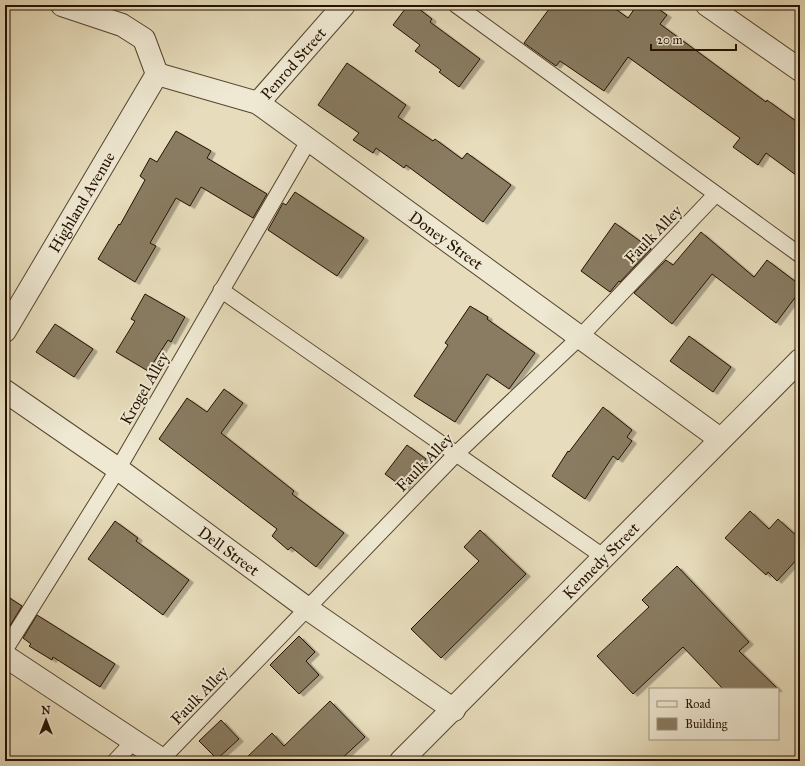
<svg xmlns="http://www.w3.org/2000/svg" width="805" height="766" font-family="'IM FELL Great Primer',serif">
<defs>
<filter id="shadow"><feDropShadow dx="4.5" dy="2.5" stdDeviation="0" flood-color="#0004"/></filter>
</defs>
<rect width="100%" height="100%" fill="#e7ddbc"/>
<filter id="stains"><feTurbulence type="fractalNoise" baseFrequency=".005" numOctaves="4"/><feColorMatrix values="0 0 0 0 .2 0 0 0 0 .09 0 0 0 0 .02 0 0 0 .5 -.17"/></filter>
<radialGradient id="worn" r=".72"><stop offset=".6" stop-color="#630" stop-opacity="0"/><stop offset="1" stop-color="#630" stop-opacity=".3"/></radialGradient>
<path fill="#897b62" stroke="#241100" filter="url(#shadow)" d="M 408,5 L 414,5 L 432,19 L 430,22 L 480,59 L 459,87 L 439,72 L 441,70 L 415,51 L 420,45 L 393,25 Z
M 552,5 L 610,5 L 628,18 L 637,5 L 653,5 L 667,15 L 660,24 L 766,102 L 767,100 L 800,124 L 800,178 L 766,153 L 758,165 L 733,147 L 740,138 L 628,57 L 604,91 L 560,61 L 556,66 L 524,43 Z
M 347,63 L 406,105 L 398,117 L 433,141 L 435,139 L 462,159 L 467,153 L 511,185 L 483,222 L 406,165 L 404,168 L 376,148 L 373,153 L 353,140 L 359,133 L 318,105 Z
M 176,131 L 211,151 L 207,158 L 267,194 L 253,218 L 201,187 L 190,206 L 176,198 L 150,243 L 156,246 L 135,282 L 98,259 L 119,224 L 120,225 L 145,180 L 140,176 L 150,158 L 157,162 Z
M 295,192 L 364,238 L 337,276 L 268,230 L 283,203 L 286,205 Z
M 615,223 L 651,249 L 620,282 L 619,281 L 610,292 L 581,271 Z
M 701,232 L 754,277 L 767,260 L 800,285 L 800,291 L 776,323 L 712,274 L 672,324 L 634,293 L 666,260 L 673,265 Z
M 145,294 L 185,317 L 171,342 L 168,340 L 148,371 L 116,352 L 135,321 L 131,319 Z
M 470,306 L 488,317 L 487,319 L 535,353 L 509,389 L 487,374 L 455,422 L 414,396 L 448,345 L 445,343 Z
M 55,324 L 93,349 L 74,377 L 36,352 Z
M 689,336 L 731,367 L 713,392 L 670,361 Z
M 224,389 L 243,403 L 221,433 L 294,491 L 292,494 L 344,533 L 316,567 L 291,547 L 288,550 L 272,536 L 277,529 L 159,439 L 187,398 L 207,412 Z
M 603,407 L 632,430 L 627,437 L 632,441 L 618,460 L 613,456 L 585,499 L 552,476 L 568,451 L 569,452 Z
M 407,445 L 426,459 L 404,488 L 385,474 Z
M 750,511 L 769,529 L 778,519 L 800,539 L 800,556 L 777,581 L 768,572 L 766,575 L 725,538 Z
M 115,521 L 138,538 L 136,541 L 189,580 L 163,615 L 88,559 Z
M 480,530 L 526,574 L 441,658 L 411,629 L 479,561 L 464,547 Z
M 677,566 L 749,642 L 739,651 L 778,689 L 723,689 L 683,647 L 633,694 L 597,656 L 649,607 L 642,600 Z
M 5,595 L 22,606 L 8,629 L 5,627 Z
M 37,615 L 115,664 L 100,687 L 53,657 L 52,660 L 29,646 L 31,644 L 23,638 Z
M 299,636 L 315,652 L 306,661 L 319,675 L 299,694 L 270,665 Z
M 330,701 L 365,737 L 339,761 L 243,761 L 272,733 L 284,746 Z
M 221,720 L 239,739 L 217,759 L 199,741 Z"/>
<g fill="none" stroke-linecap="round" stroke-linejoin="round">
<defs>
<path id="lane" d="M 456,5 L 800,255
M 221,290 L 604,557
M 5,650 L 118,469 L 309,140
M 162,759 L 457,453 L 580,337 L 716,194
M 115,761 L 134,741"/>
<g id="street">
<path d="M 62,5 L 122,25 L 144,39 L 157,74"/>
<path d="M 707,5 L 800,70"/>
<path id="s1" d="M 157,74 L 258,103 L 720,439"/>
<path id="s2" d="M 258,103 L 344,5"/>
<path id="s3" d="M 5,331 L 157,74"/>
<path id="s4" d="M 5,391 L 118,469 L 308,609 L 454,710"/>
<path d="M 5,656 L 164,761"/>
<path id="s5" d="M 401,761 L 800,360"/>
</g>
</defs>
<use href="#lane" stroke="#55442f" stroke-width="17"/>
<use href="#street" stroke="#55442f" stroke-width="24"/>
<use href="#lane" stroke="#efe9d3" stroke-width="15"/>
<use href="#street" stroke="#efe9d3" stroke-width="22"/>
</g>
<g text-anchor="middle" stroke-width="4" stroke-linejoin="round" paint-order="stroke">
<g font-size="16" fill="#241100" stroke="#efe9d3">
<text dy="6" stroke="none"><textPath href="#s2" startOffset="53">Penrod Street</textPath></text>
<text dy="6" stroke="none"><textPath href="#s3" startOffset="150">Highland Avenue</textPath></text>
<text transform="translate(653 234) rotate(-46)" y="6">Faulk Alley</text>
<text dy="6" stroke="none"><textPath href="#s1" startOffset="338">Doney Street</textPath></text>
<text transform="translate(144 388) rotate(-60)" y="6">Krogel Alley</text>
<text transform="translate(424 462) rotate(-46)" y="6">Faulk Alley</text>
<text dy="6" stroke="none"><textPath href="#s4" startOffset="275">Dell Street</textPath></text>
<text dy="6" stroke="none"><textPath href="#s5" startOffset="283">Kennedy Street</textPath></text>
<text transform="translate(199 695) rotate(-46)" y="6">Faulk Alley</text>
</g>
</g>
<rect width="805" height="766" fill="none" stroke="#e7ddbc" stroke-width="20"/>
<rect x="6" y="6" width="793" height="754" fill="none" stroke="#241100" stroke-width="2"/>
<rect x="10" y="10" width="785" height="746" fill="none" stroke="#241100"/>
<rect x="649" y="688" width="130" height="52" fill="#efe9d3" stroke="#9e937f"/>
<rect x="657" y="701" width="20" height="6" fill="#efe9d3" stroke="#9e937f"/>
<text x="685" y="708" font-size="12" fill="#241100">Road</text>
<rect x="657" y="718" width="20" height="12" fill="#897b62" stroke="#9e937f"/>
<text x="685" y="728" font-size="12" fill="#241100">Building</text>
<g transform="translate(46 720)" stroke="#efe9d3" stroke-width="3" paint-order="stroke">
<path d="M0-3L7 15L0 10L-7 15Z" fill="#241100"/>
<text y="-6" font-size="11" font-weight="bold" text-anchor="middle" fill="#241100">N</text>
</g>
<path d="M651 44v6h85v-6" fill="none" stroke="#241100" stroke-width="2"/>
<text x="657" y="44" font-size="12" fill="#241100" stroke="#efe9d3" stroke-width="3" paint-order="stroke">20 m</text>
<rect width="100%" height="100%" filter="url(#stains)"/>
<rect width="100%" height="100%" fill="url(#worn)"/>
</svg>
